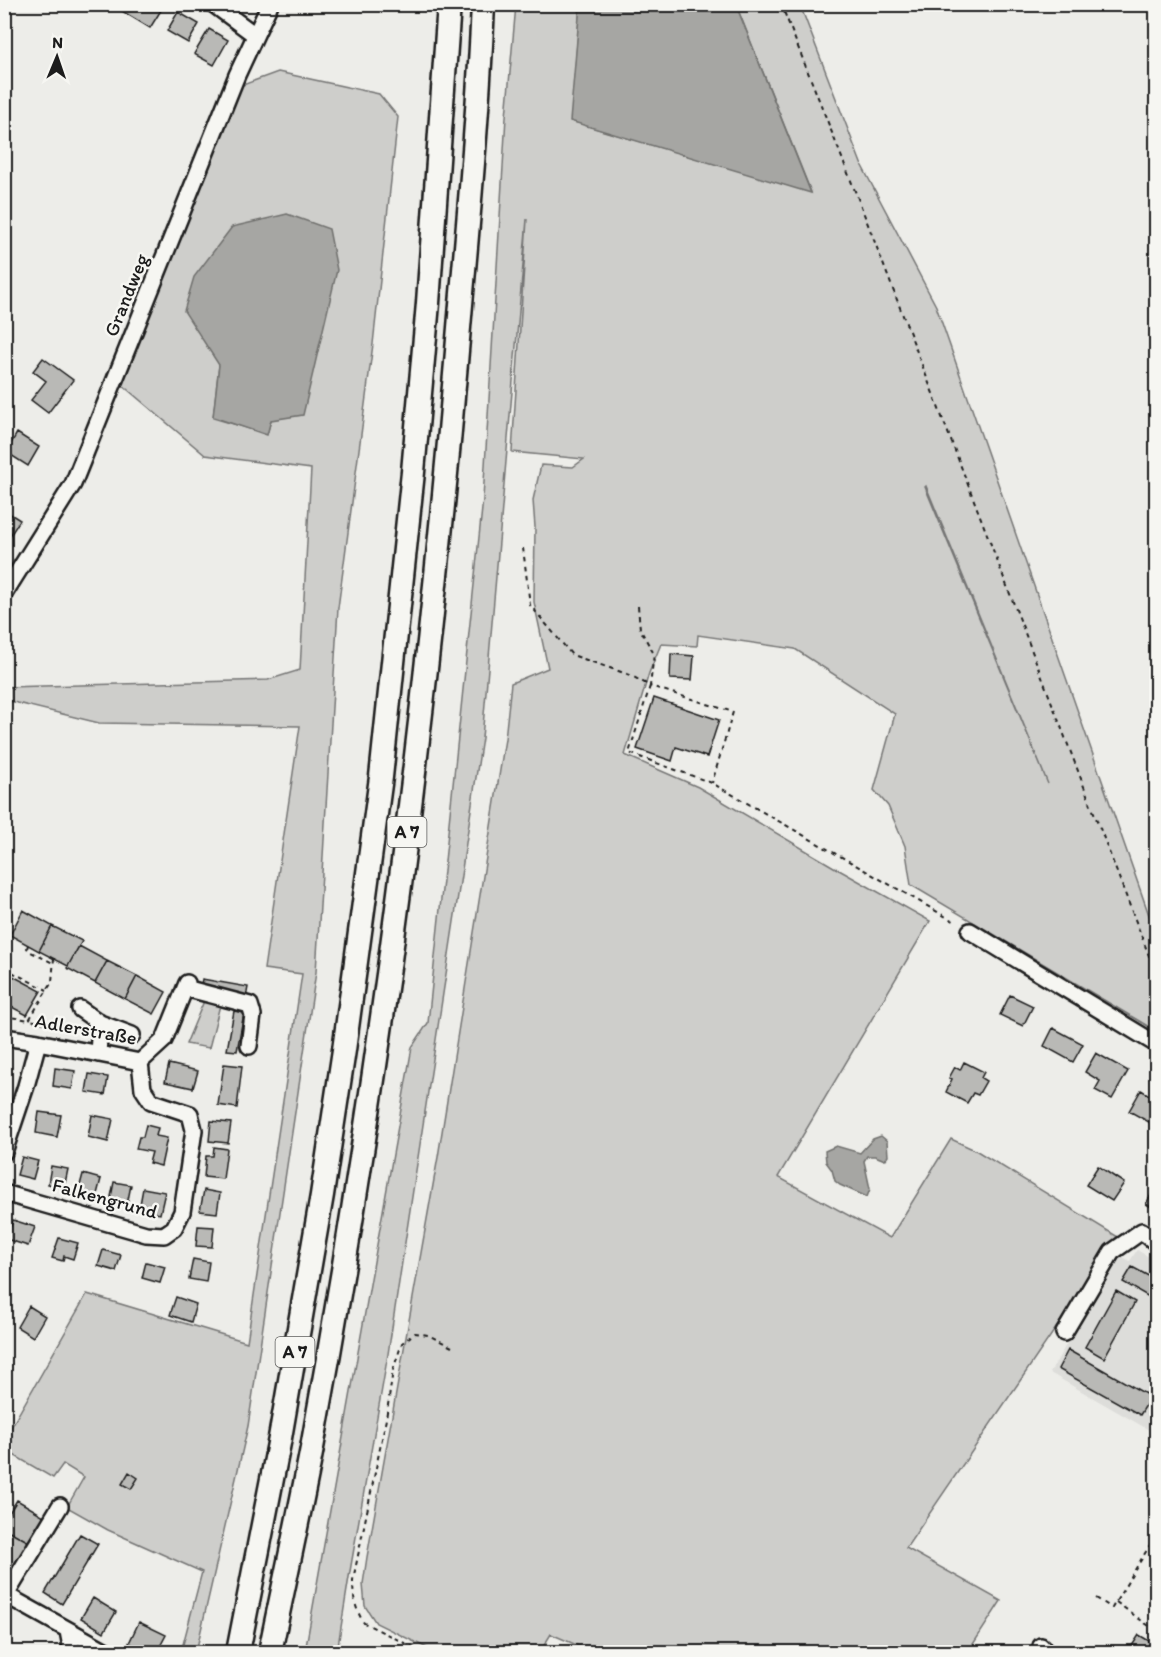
<svg xmlns="http://www.w3.org/2000/svg" width="1161" height="1657" font-family="Itim,sans-serif">
<rect width="100%" height="100%" fill="#edede9"/>
<filter id="ink" filterUnits="userSpaceOnUse"><feTurbulence type="fractalNoise" baseFrequency=".0167" numOctaves="2"/><feDisplacementMap in="SourceGraphic" scale="12" xChannelSelector="R" yChannelSelector="G"/><feConvolveMatrix kernelMatrix="1 2 1 2 8 2 1 2 1" color-interpolation-filters="sRGB"/></filter>
<g filter="url(#ink)">
<path fill="#ddddda" d="M 1137,1250 L 1156,1261 L 1156,1434 L 1050,1373 L 1118,1254 L 1130,1261 Z"/>
<path fill="#cececb" stroke="#757574" stroke-width="1.5" fill-rule="evenodd" d="M 516,5 L 580,5 L 571,121 L 811,192 L 736,5 L 800,5 L 862,166 L 936,306 L 1156,935 L 1156,1031 L 911,885 L 905,846 L 888,806 L 874,790 L 895,714 L 795,649 L 698,635 L 697,646 L 661,644 L 649,673 L 625,755 L 698,787 L 839,870 L 930,921 L 778,1177 L 890,1238 L 951,1139 L 977,1151 L 1118,1237 L 906,1548 L 1001,1601 L 968,1652 L 593,1652 L 551,1634 L 540,1652 L 435,1652 L 376,1623 L 365,1606 L 363,1584 L 367,1557 L 438,1157 L 505,739 L 511,683 L 548,668 L 534,602 L 535,527 L 533,500 L 541,465 L 573,467 L 584,459 L 512,452 L 527,219 L 482,738 L 388,1354 L 349,1577 L 337,1652 L 305,1652 L 412,1047 L 428,1023 L 483,499 L 506,117 ZM 926,486 L 1048,784 L 925,487 Z
M 278,72 L 379,94 L 398,117 L 373,344 L 338,608 L 316,972 L 248,1426 L 196,1652 L 181,1652 L 202,1572 L 108,1530 L 67,1507 L 84,1477 L 63,1464 L 53,1478 L 5,1450 L 5,1438 L 87,1294 L 247,1342 L 302,974 L 264,969 L 300,726 L 99,723 L 5,700 L 5,687 L 268,680 L 300,670 L 311,469 L 205,455 L 121,384 L 240,86 ZM 219,365 L 271,420 L 267,434 L 213,418 Z
M 204,1001 L 220,1005 L 209,1048 L 186,1044 Z"/>
<path fill="#a6a6a3" stroke="#6f6f6d" stroke-width="1.5" d="M 580,5 L 736,5 L 811,193 L 570,121 Z
M 287,214 L 329,229 L 337,270 L 303,415 L 271,420 L 267,435 L 213,417 L 219,365 L 184,311 L 194,277 L 232,227 Z
M 881,1136 L 887,1141 L 888,1156 L 885,1160 L 875,1156 L 867,1156 L 864,1161 L 870,1189 L 867,1197 L 840,1185 L 835,1181 L 832,1170 L 826,1162 L 825,1151 L 836,1146 L 860,1153 L 873,1139 Z"/>
<path fill="#b9b9b6" stroke="#1c1c1c" stroke-width="1.5" d="M 126,4 L 160,4 L 163,7 L 150,28 L 122,11 Z
M 178,12 L 199,24 L 188,43 L 167,31 Z
M 209,29 L 228,40 L 214,65 L 194,54 Z
M 43,358 L 73,380 L 48,413 L 31,400 L 46,381 L 33,371 Z
M 17,433 L 39,447 L 28,466 L 6,452 Z
M 4,510 L 20,520 L 4,545 Z
M 671,654 L 694,656 L 692,680 L 670,679 Z
M 654,698 L 719,720 L 707,757 L 676,747 L 672,761 L 637,749 Z
M 23,910 L 52,926 L 39,951 L 10,935 Z
M 52,926 L 82,941 L 68,966 L 39,951 Z
M 79,946 L 107,961 L 95,983 L 67,968 Z
M 107,961 L 137,976 L 125,999 L 95,983 Z
M 11,975 L 41,991 L 27,1015 L 4,1003 L 4,987 Z
M 137,976 L 166,992 L 154,1014 L 125,999 Z
M 202,979 L 248,987 L 246,998 L 200,990 Z
M 1010,995 L 1033,1006 L 1023,1026 L 1000,1015 Z
M 234,1011 L 244,1013 L 237,1051 L 227,1050 Z
M 1053,1028 L 1083,1044 L 1073,1062 L 1044,1046 Z
M 1096,1053 L 1128,1071 L 1112,1099 L 1095,1090 L 1100,1081 L 1085,1072 Z
M 964,1062 L 984,1072 L 981,1078 L 986,1081 L 978,1095 L 973,1093 L 967,1103 L 946,1092 L 952,1079 L 949,1078 L 955,1067 L 960,1070 Z
M 169,1064 L 198,1071 L 193,1088 L 165,1082 Z
M 224,1064 L 242,1066 L 237,1108 L 218,1105 Z
M 55,1068 L 75,1071 L 72,1089 L 53,1086 Z
M 89,1074 L 108,1077 L 105,1095 L 86,1092 Z
M 1141,1090 L 1156,1099 L 1156,1126 L 1129,1111 Z
M 39,1112 L 61,1115 L 57,1137 L 36,1133 Z
M 92,1115 L 113,1119 L 108,1142 L 88,1137 Z
M 211,1121 L 231,1123 L 228,1143 L 209,1141 Z
M 146,1125 L 158,1128 L 156,1136 L 167,1138 L 161,1166 L 149,1163 L 152,1152 L 136,1149 L 139,1137 L 143,1137 Z
M 214,1147 L 227,1149 L 223,1179 L 204,1177 L 206,1156 L 213,1156 Z
M 22,1157 L 38,1161 L 33,1179 L 17,1175 Z
M 51,1166 L 68,1169 L 64,1188 L 48,1184 Z
M 1098,1166 L 1124,1183 L 1112,1201 L 1086,1185 Z
M 83,1174 L 101,1179 L 96,1198 L 78,1193 Z
M 114,1182 L 131,1185 L 127,1205 L 110,1202 Z
M 1156,1186 L 1156,1210 L 1146,1204 Z
M 143,1188 L 165,1192 L 160,1214 L 139,1210 Z
M 204,1190 L 220,1193 L 217,1213 L 200,1211 Z
M 13,1220 L 35,1227 L 28,1246 L 6,1239 Z
M 198,1226 L 214,1227 L 212,1247 L 196,1246 Z
M 59,1238 L 78,1243 L 73,1259 L 64,1256 L 63,1261 L 52,1258 Z
M 103,1250 L 121,1255 L 116,1271 L 98,1266 Z
M 193,1259 L 209,1262 L 206,1282 L 189,1279 Z
M 146,1262 L 165,1267 L 160,1283 L 142,1278 Z
M 1132,1267 L 1156,1280 L 1156,1301 L 1123,1282 Z
M 1116,1291 L 1135,1302 L 1104,1358 L 1085,1347 Z
M 176,1297 L 196,1304 L 191,1322 L 170,1315 Z
M 29,1306 L 45,1316 L 33,1337 L 17,1327 Z
M 1068,1350 L 1151,1397 L 1140,1415 L 1058,1369 Z
M 129,1472 L 138,1478 L 131,1489 L 122,1484 Z
M 17,1500 L 44,1516 L 29,1542 L 4,1528 L 4,1521 Z
M 4,1528 L 29,1542 L 14,1568 L 4,1563 Z
M 80,1534 L 98,1544 L 62,1604 L 45,1593 Z
M 93,1598 L 116,1612 L 104,1632 L 81,1618 Z
M 139,1622 L 166,1635 L 157,1652 L 148,1652 L 129,1643 Z
M 1139,1635 L 1156,1645 L 1156,1652 L 1128,1652 Z"/>
<g fill="none" stroke-linecap="round" stroke-linejoin="round">
<defs>
<path id="minor" d="M 213,4 L 255,35
M 4,594 L 73,484 L 237,75 L 270,4
M 970,931 L 1156,1044
M 185,988 L 250,1005 L 253,1015 L 249,1046
M 80,1009 L 100,1023 L 98,1054
M 100,1023 L 132,1035
M 4,1037 L 38,1042 L 140,1062 L 164,1040 L 187,983
M 4,1152 L 26,1086 L 38,1042
M 4,1193 L 146,1234 L 164,1235 L 174,1228 L 182,1212 L 194,1130 L 190,1114 L 151,1101 L 143,1089 L 140,1062
M 1064,1333 L 1112,1252 L 1142,1231 L 1156,1243
M 4,1594 L 108,1652
M 6,1595 L 60,1506
M 68,1631 L 72,1652
M 1041,1646 L 1046,1652"/>
<path id="highway" d="M 238,1652 L 280,1438 L 322,1195 L 344,1050 L 381,777 L 413,472 L 428,303 L 449,4
M 270,1652 C 284,1584 299,1516 312,1448 C 378,1089 425,726 456,363 C 466,243 478,124 483,4"/>
</defs>
<use href="#minor" stroke="#1c1c1c" stroke-width="20"/>
<use href="#highway" stroke="#1c1c1c" stroke-width="27"/>
<path stroke="#1c1c1c" stroke-width="2" stroke-dasharray="4.5 4.5" stroke-linecap="butt" d="M 781,4 L 859,201 L 1156,974
M 523,548 L 530,605 L 572,655 L 630,675 L 650,686 L 629,753 L 712,783 L 957,923
M 638,606 L 640,629 L 654,654 L 650,686 L 733,712 L 712,783
M 28,945 L 27,948 L 31,952 L 53,963
M 54,958 L 52,982 L 29,1020 L 63,1026 L 66,1032
M 4,968 L 47,990
M 4,1016 L 29,1020
M 1096,1598 L 1112,1608 L 1156,1535
M 1116,1602 L 1156,1631
M 423,1652 L 364,1623 C 355,1609 353,1597 353,1580 L 386,1419 L 393,1370 L 402,1343 L 415,1333 L 428,1335 L 454,1348"/>
<use href="#minor" stroke="#f6f6f2" stroke-width="15"/>
<use href="#highway" stroke="#f6f6f2" stroke-width="22"/>
</g>
</g>
<g text-anchor="middle" stroke-width="5" stroke-linejoin="round" paint-order="stroke">
<g fill="#f6f6f2" stroke="#5d5d5c" stroke-width="1.5">
<rect x="387.5" y="817" width="39" height="30" rx="4.5"/>
<rect x="275.5" y="1337" width="39" height="30" rx="4.5"/>
</g>
<g font-size="18" font-weight="bold" fill="#1c1c1c">
<text x="407" y="838">A 7</text>
<text x="295" y="1358">A 7</text>
</g>
<g font-size="20" fill="#1c1c1c" stroke="#f6f6f2">
<text transform="translate(126 295) rotate(-68)" y="7">Grandweg</text>
<text transform="translate(86 1029) rotate(10)" y="7">Adlerstraße</text>
<text transform="translate(105 1198) rotate(15)" y="7">Falkengrund</text>
</g>
</g>
<rect width="1161" height="1657" fill="none" stroke="#f6f6f2" stroke-width="24"/>
<rect x="12" y="12" width="1137" height="1633" fill="none" stroke="#1c1c1c" stroke-width="2" filter="url(#ink)"/>
<g transform="translate(57 57) rotate(2)" stroke="#f6f6f2" stroke-width="4.5" paint-order="stroke">
<path d="M0-4.5L10 22L0 15L-10 22Z" fill="#1c1c1c"/>
<text y="-9" font-size="16" font-weight="bold" text-anchor="middle" fill="#1c1c1c">N</text>
</g>
</svg>
